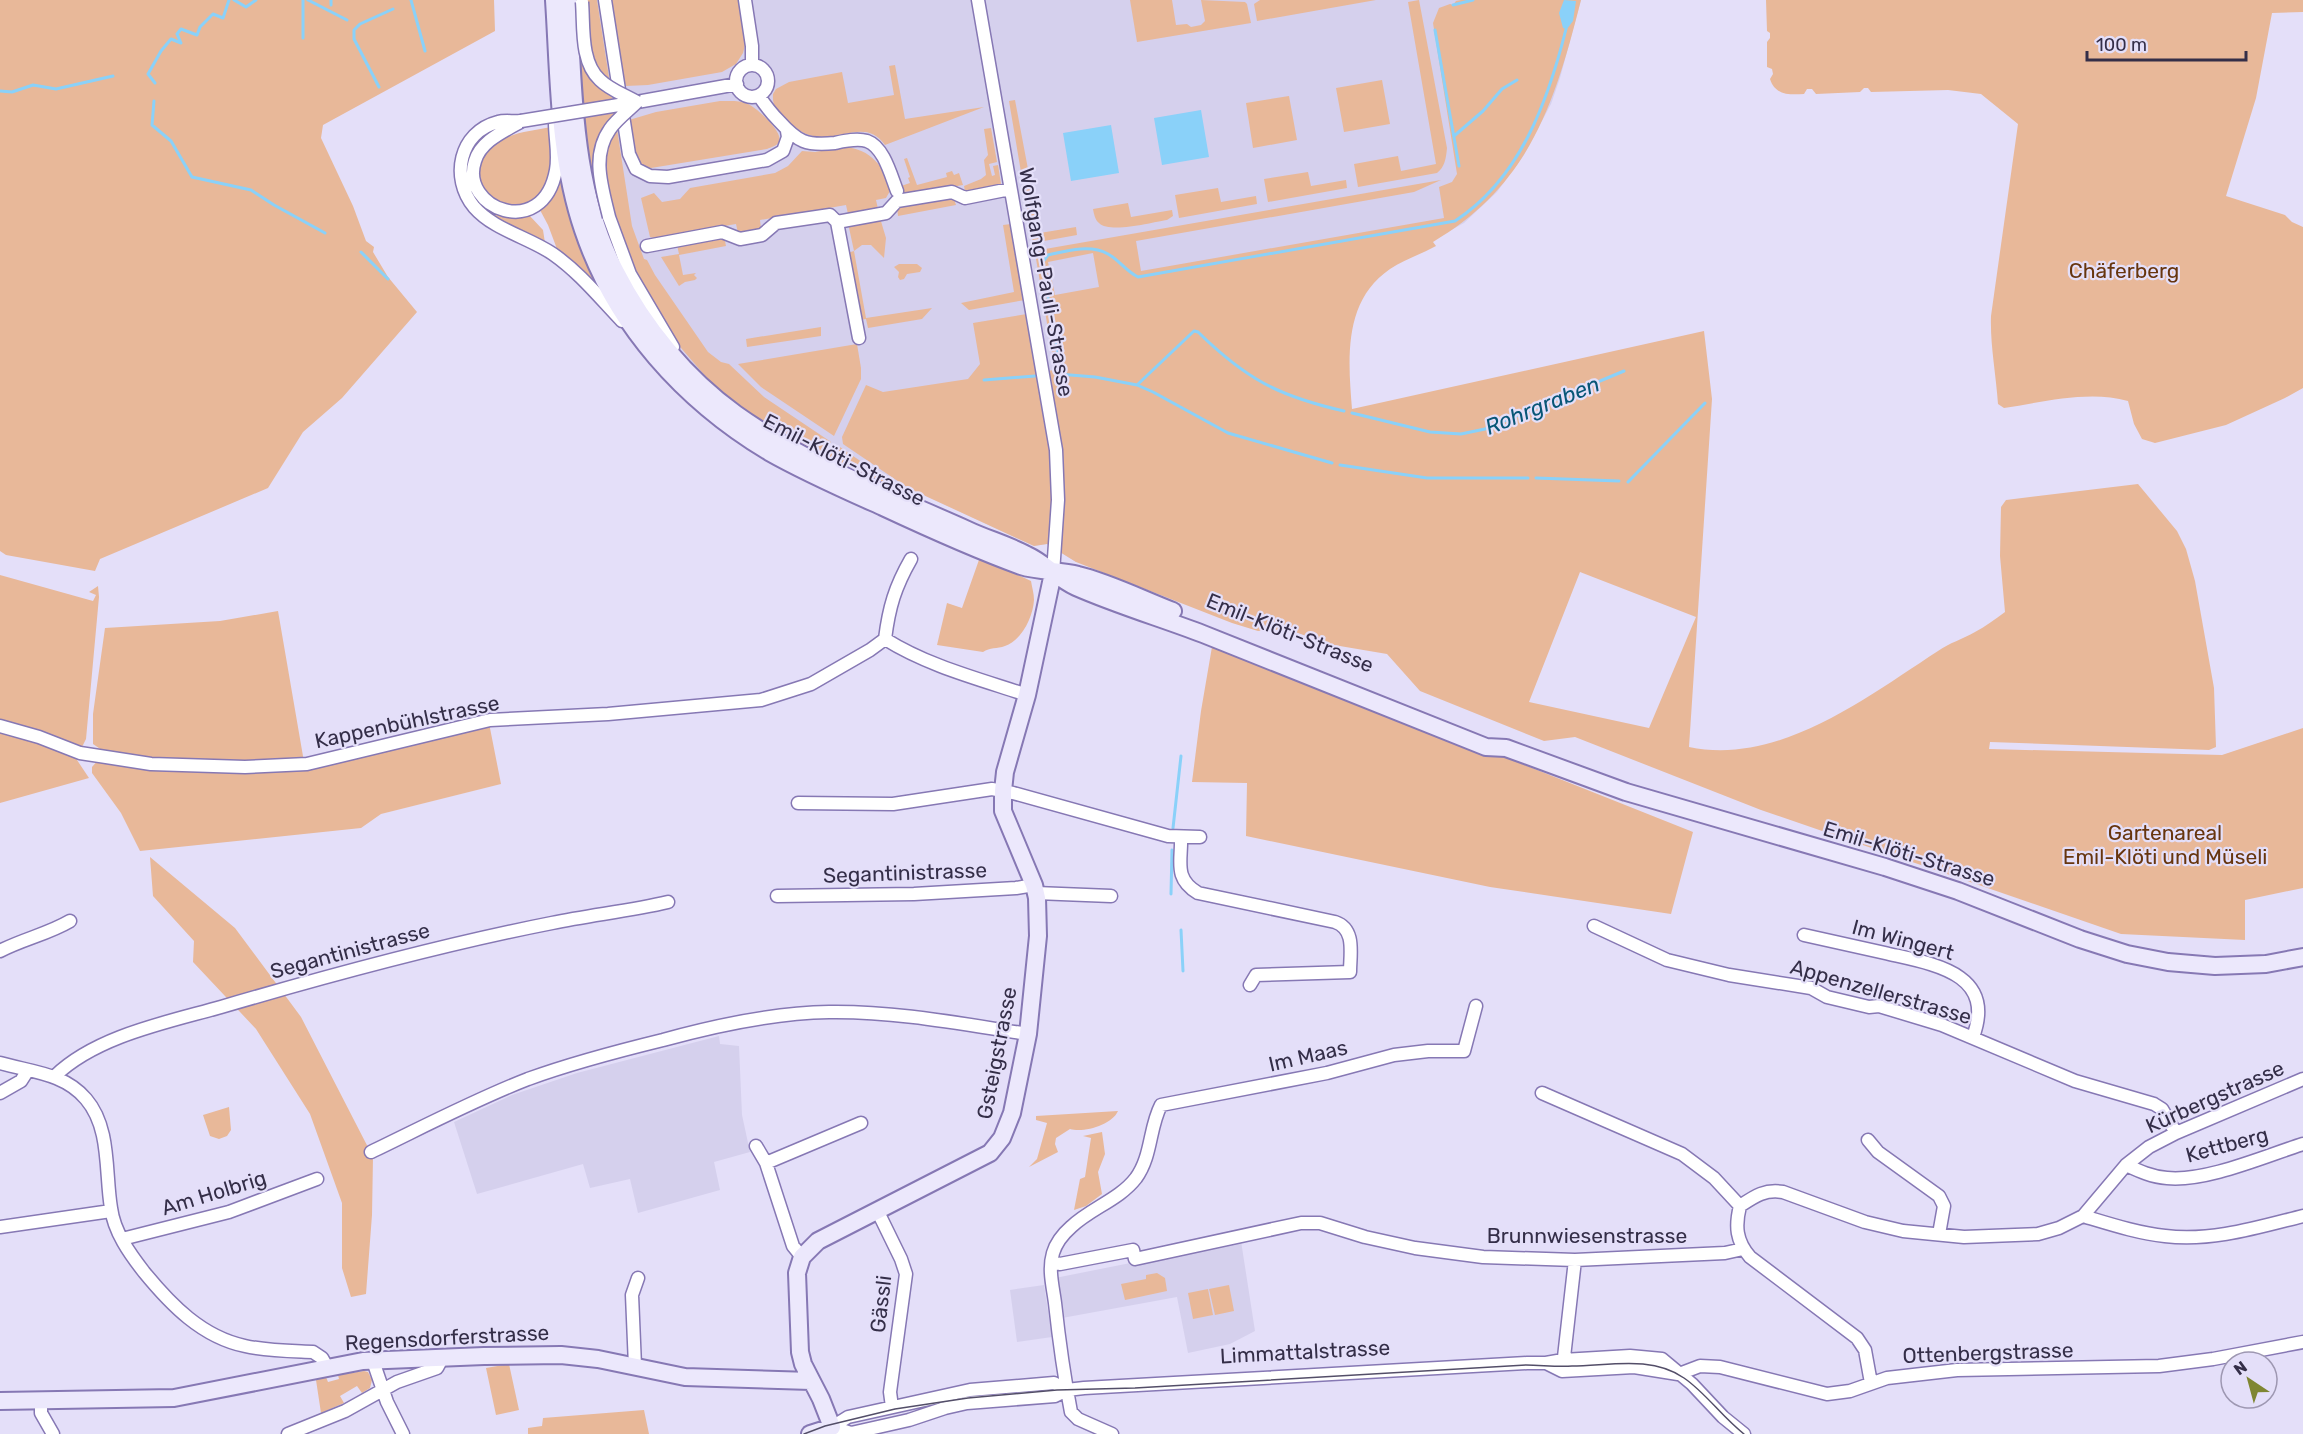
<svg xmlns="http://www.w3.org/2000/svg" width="2303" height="1434" font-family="Rubik,sans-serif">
<rect width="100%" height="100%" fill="#e4dff9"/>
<path fill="#d5d0ed" d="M 573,0 L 1581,0 L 1560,78 L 1551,104 L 1524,155 L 1497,192 L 1464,223 L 1400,258 L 1076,562 L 1047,544 L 1034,546 L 920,493 L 917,502 L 819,456 L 697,369 L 627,282 Z
M 719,1036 L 720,1044 L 739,1046 L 742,1115 L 750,1152 L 714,1162 L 720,1190 L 638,1213 L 630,1179 L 590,1188 L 583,1164 L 477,1194 L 454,1122 L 512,1095 L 577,1073 Z
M 1241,1241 L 1255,1331 L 1230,1344 L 1188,1353 L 1177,1297 L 1062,1318 L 1055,1278 Z
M 1044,1285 L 1052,1337 L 1017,1342 L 1010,1290 Z"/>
<path fill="#e8b899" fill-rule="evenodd" d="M 0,0 L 494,0 L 495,31 L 323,125 L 321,138 L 353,206 L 366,241 L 374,247 L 373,252 L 388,277 L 417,312 L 342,398 L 303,432 L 268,488 L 100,559 L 95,571 L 6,555 L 0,551 Z
M 573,0 L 597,0 L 632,226 L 644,259 L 647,260 L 655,275 L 708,352 L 721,362 L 729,364 L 764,397 L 831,442 L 819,456 L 745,413 L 713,385 L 675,341 L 630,280 L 609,246 L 596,203 L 585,151 Z
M 611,0 L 738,0 L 746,41 L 743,53 L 736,64 L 722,72 L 648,85 L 626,86 L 623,79 Z
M 1130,0 L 1172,0 L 1176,25 L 1187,24 L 1191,27 L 1201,25 L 1205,21 L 1201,0 L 1245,2 L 1247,4 L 1251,23 L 1137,42 Z
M 1260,0 L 1376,0 L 1257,21 L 1254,4 Z
M 1419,0 L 1447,148 C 1446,158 1445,167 1437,173 L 1358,187 L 1354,164 L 1398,156 L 1401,171 L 1436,164 L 1408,2 Z
M 1461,0 L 1581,0 C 1555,102 1530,185 1433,242 L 1436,246 C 1421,254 1404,260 1390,269 C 1343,301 1348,359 1352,409 L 1704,331 L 1712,399 L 1689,747 C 1779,766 1867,697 1938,651 C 1949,643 1963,639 1975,632 C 1985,627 1995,619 2005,612 L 2000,556 L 2001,507 L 2006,500 L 2138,484 L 2177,531 L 2186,549 L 2195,581 L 2214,688 L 2216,747 L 2209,750 L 1990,742 L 1989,749 L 2222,755 L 2303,728 L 2303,888 L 2245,900 L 2245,940 L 2121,934 L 1761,810 L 1575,737 L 1544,741 L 1420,691 L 1387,654 L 1328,644 L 1287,629 L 1258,631 L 1232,623 L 1076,562 L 1047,544 L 1034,546 L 908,488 L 843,444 L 842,437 L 866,385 L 883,392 L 968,379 L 980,364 L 973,323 L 1027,314 L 1037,372 L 1055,370 L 1035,253 L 1045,249 L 1441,180 L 1414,192 L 1136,241 L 1141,271 L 1444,218 L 1439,187 L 1452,182 L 1457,174 L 1433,23 L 1439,8 L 1450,4 L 1453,5 L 1456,1 ZM 1093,253 L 1099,287 L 1055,295 L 1048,262 ZM 1580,572 L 1696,617 L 1649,728 L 1529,702 Z
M 1766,0 L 2303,0 L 2303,12 L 2272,13 L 2256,98 L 2226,196 L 2285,215 L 2292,222 L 2303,227 L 2303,388 L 2285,398 L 2226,425 L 2155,443 L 2142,439 L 2134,424 L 2128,401 C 2089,390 2044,402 2004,408 L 1998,404 C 1996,374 1990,345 1991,316 L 2018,124 L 1981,94 L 1948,90 L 1871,92 L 1868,88 L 1864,88 L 1860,92 L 1816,94 L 1812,89 L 1807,89 L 1804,94 C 1789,95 1775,95 1770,79 L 1773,74 L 1772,69 L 1767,67 L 1767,42 L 1770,38 L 1770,33 L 1767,31 Z
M 895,65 L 905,119 L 984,107 L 885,145 C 859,109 825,163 785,118 C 777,110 772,106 773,94 L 776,89 L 789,82 L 842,72 L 848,103 L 894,95 L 889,66 Z
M 1382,80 L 1390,124 L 1344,132 L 1336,88 Z
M 1289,96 L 1297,140 L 1253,148 L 1246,103 Z
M 1015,100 L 1040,233 L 1076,227 L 1077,235 L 1033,243 L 1009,101 Z
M 720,101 C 730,101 739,100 748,104 C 757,108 784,132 779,142 C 777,146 771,147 767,149 L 651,168 C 630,165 632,138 629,120 L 656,112 Z
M 551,127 C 552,139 554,153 552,165 C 548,185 538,206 515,206 C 512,206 505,207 501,206 C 501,205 495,200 494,200 C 476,184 474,161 494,145 C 510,132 532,131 551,127 Z
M 991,128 L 997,162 L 989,164 L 992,176 L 995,175 L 993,166 L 998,165 L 1001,184 L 965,191 L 964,186 L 981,179 L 986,175 L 984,160 L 988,155 L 984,129 Z
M 845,147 C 870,149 885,166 890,191 L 886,198 L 876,200 L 878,209 L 848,214 L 846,205 L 760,220 L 761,229 L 738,233 L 736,224 L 654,238 L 650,237 L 641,198 L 654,193 L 662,202 L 680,199 L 690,188 L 775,173 L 788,166 L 802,151 L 815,152 Z
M 907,158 L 917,185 L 947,177 L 946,173 L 952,171 L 954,175 L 959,173 L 963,185 L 905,195 L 901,186 L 910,183 L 908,178 L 910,177 L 904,159 Z
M 562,171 L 584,257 L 604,293 L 590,277 L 557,249 L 548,225 L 540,210 C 554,200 558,186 562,171 Z
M 1308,172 L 1311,186 L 1346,180 L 1347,188 L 1268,202 L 1264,179 Z
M 1218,188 L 1221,202 L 1256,196 L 1257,204 L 1179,218 L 1175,195 Z
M 953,196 L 956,205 L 898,216 L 897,206 Z
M 1128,203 L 1131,217 L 1172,210 L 1173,216 L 1167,220 C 1153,222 1110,234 1099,223 C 1095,220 1094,214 1093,209 Z
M 482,204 C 498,217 509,218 529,215 L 543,230 L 545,243 L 492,216 Z
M 880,218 L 886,238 L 884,258 L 871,245 L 862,245 L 854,251 L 866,318 L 932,308 L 922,319 L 868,328 L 866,319 L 860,320 L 847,253 L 854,251 L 848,223 Z
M 1011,224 L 1025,300 L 969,310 L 961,303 L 1014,292 L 1003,225 Z
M 724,236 L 726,246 L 679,255 L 683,275 L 696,273 L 694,275 L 697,278 L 695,280 L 685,282 L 679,286 L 661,257 L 679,254 L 677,245 Z
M 899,264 L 917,264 L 922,268 L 920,272 L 907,274 L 904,279 L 900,280 L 898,277 L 899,272 L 894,267 Z
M 821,327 L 821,336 L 747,347 L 746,339 Z
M 857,344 L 861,368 L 861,379 L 834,436 L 761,387 L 738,364 Z
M 837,446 L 840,447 L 917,500 L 825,459 Z
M 980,557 L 1031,581 C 1032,587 1034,594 1034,600 C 1033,617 1022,640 1005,646 C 997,649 990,647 983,652 L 937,645 L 947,603 L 962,608 Z
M 0,575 L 93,601 L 96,595 L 89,592 L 98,586 L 99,597 L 86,739 L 82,747 L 75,747 L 0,723 Z
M 278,611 L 304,762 L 158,761 L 109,755 L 93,744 L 93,714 L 105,628 L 220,621 Z
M 1213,641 L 1693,832 L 1671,914 L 1490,887 L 1246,836 L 1247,783 L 1192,782 L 1201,711 Z
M 489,723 L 501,784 L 381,814 L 361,828 L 140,851 L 121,813 L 92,773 L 92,767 L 99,759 L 277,770 Z
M 0,728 L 73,754 L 89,778 L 0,803 Z
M 150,857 L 235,928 L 301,1017 L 373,1157 L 372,1215 L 366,1294 L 351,1297 L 342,1268 L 342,1203 L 310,1114 L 256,1029 L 193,962 L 194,941 L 153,896 Z
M 229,1107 L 231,1130 L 227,1136 L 219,1139 L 210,1136 L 203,1115 Z
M 1118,1111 C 1112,1125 1084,1133 1070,1129 L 1056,1138 L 1055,1144 L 1058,1152 L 1029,1167 L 1037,1159 L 1047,1123 L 1036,1120 L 1036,1116 Z
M 1102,1132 L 1105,1154 L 1098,1172 L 1102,1194 L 1086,1206 L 1074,1210 L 1080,1179 L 1085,1177 L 1091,1138 L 1083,1136 Z
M 1157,1273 L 1165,1278 L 1167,1291 L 1125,1300 L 1121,1284 L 1146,1279 L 1146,1275 Z
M 1229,1285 L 1234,1311 L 1215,1315 L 1209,1289 Z
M 1208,1289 L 1213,1315 L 1193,1319 L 1188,1293 Z
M 509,1364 L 519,1410 L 496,1415 L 486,1368 Z
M 364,1371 L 368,1372 L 372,1380 L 370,1388 L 362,1393 L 357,1386 L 340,1396 L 344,1403 L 321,1413 L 316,1380 L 326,1377 L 328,1382 L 339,1379 L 338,1375 Z
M 644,1410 L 649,1434 L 528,1434 L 528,1428 L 542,1426 L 543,1418 Z"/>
<path fill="#8ad1f9" d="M 1564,0 L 1576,1 L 1573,21 L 1567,29 L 1563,28 L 1559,13 Z
M 1201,110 L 1209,157 L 1162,165 L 1154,118 Z
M 1111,125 L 1119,173 L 1071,181 L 1063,133 Z"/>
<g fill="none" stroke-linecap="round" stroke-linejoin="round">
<path stroke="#8ad1f9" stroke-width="3" d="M 234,0 L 246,7 L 256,0
M 303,0 L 303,38
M 308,0 L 347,20
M 331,0 L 331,5
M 411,0 L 425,51
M 1453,5 L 1473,0
M 1435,30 L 1459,166
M 155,83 L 148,74 L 161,51 L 171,39 L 181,43 L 177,34 L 181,29 L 197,35 L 200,27 L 213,14 L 223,18 L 229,0
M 379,87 L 354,39 L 354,30 L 360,24 L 393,9
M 0,91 L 12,92 L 33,85 L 56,89 L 113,76
M 154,101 L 152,125 L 171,141 L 192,177 L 251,190 L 274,205 L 325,233
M 1454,136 L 1483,111 L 1502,89 L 1517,80
M 361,252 L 388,279
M 1058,374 L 1095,377 L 1137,385 L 1153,392 L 1228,433 L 1332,463
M 1063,374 L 1060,367 L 1042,263 L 1048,255 C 1066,251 1090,244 1108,254 C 1119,260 1126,271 1138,277 L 1455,221 C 1520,179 1548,101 1566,29
M 984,380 L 1035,376
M 1137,385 L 1194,331 L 1198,332 C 1246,379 1278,396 1344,411
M 1352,413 L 1430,432 L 1461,434 L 1485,429 L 1624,371
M 1340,465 L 1427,478 L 1528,478
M 1536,478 L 1619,481
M 1628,482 L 1705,403
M 1173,828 L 1181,756
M 1171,894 L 1172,850
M 1181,930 L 1183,971"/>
<defs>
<path id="street" d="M 605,0 L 629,154 L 636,169 L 650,176 L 668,177 L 767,160 L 783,151 L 788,137 L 787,131
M 745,0 L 752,46 L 752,64
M 978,0 L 1056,450 L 1058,500 L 1053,573
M736 81a16 16 0 1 1 32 0a16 16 0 1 1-32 0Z
M 759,96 C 765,105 771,113 779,121 C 798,142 806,146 835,143 C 844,141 857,138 867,141 C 884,147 891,176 897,191
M 637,102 L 737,84
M 521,121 C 514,122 505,120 498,122 C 459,132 450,178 474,207 C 494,230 528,237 553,254 C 580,273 599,297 622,321
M 520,122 C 503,132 481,141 475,161 C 459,208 543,242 556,170 C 559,155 555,138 555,123
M 609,217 L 630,274 L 673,347
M 837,222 L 886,213 L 897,201 L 952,192 L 965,198 L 1010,189
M 837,222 L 859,338
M 647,246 L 722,232 L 740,239 L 762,235 L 776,223 L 830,215 L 837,222
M 885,639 C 928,666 979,679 1027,695
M 885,639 C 889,607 895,587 911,559
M 0,726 L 39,737 L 80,753 L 151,764 L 245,767 L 307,764 L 490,720 L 608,714 L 761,700 L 811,684 L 870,650 L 885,639
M 798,803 L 893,804 L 992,789 L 1013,793 L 1168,836 L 1200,837
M 1181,837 C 1182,861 1173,878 1198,893 L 1335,922 C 1356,929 1350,954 1350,972 L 1256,975 L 1250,985
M 1036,893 L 1111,896
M 777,896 L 914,894 L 1016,888 L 1034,885
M 1594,926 L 1667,960 L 1729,975 L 1811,988 L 1827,997 L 1869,1007 L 1879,1006 L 1942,1025 L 2075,1081 L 2154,1104 L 2162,1109 L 2176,1133
M 1804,935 C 1831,941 1858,947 1885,953 C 1932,964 1997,972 1973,1037
M 0,951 C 23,939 48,934 70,921
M 0,1063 C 31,1072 64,1073 86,1099 C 111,1128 105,1173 111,1208 C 114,1232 130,1254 144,1272 C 171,1305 202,1337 245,1346 C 267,1351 291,1351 313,1352 L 322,1358 L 327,1367
M 55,1076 C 96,1036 168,1022 221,1007 C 330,975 440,945 552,923 C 590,915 630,911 668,902
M 0,1093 L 21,1081 L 28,1070
M 1542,1093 L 1682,1154 L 1714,1178 L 1740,1206
M 1868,1140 L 1878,1152 L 1939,1196 L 1944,1206 L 1939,1234
M 756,1146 L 766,1163 L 793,1246 L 802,1257
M 371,1152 C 423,1127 474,1100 528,1079 C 572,1063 618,1051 663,1040 C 717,1025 773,1013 829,1012 C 896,1011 962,1024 1028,1034
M 766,1163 L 861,1123
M 2126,1165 C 2139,1171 2152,1177 2167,1178 C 2206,1182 2265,1156 2303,1144
M 878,1212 L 901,1259 L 906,1274 L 890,1392 L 892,1407
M 2083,1216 C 2110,1224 2137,1233 2165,1236 C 2211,1242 2259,1227 2303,1216
M 0,1227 L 111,1211
M 122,1239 L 229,1212 L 317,1179
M 1052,1262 L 1060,1264 L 1133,1250 L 1135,1259 L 1301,1223 L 1320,1223 L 1365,1237 L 1415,1248 L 1483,1257 L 1575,1260 L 1725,1253 L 1743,1249
M 373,1361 L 387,1402 L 403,1434
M 1546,1363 L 1562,1371 L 1634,1367 L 1678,1374
M 635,1366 L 632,1295 L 638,1278
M 1563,1366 L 1575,1260
M 1679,1374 L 1700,1366 L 1720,1367 L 1827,1394 L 1850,1391 L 1887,1378 L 1957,1370 L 2159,1366 L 2213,1359 L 2303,1342
M 1871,1383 L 1865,1350 L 1857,1338 L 1750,1257 C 1736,1241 1735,1226 1740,1206 C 1755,1196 1765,1189 1783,1192 L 1865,1222 L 1903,1231 L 1964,1237 L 2038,1234 L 2059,1228 L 2083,1216 L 2126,1165 L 2149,1147 L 2176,1133 L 2303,1079
M 41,1401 L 41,1413 L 53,1434
M 832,1427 L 851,1433 L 909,1420 L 945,1408 L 967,1403 L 1055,1396 L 1067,1390 L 1084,1388 L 1527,1363 L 1546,1363 L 1563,1360 L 1630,1356 L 1662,1359 L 1692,1384 L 1723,1417 L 1744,1434
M 832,1427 L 848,1417 L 970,1390 L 1054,1383 L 1067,1390
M 288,1434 L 345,1411 L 397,1382 L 437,1368 L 443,1357
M 1112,1434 L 1078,1419 L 1071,1412 C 1064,1376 1059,1340 1055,1303 C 1053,1287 1048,1270 1053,1253 C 1056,1243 1063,1234 1071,1227 C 1091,1208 1119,1200 1136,1178 C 1152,1156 1149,1128 1161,1105 L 1327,1073 L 1394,1055 L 1428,1051 L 1464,1051 L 1476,1006"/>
<path id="secondary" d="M 554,0 C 559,76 558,157 583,230 C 615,325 684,401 769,452 C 806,473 845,490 883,507 C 928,528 974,549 1021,566 C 1040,572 1060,570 1078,575 C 1108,582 1144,600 1173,611
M 568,0 C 574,92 572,189 616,272 C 644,327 686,378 736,414 C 806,464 890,495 968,530 C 987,539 1009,545 1027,555 C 1045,563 1058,579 1076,587 C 1117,605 1161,618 1203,634 C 1298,671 1392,709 1486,747 L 1506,748 L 1626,792 L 1885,867 L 1958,891 L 2080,939 L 2127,954 L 2168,962 L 2215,966 L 2266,964 L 2303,957
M 0,1401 L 174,1398 L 363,1361 L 484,1356 L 561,1355 L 598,1359 L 685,1377 L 811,1381
M 810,1434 L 832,1427 L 821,1399 L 803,1364 L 800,1352 L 797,1273 L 802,1257 L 818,1241 L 990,1153 L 1002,1138 L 1012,1113 L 1028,1034 L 1038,936 L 1037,898 L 1034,885 L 1003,811 L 1003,791 L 1005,772 L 1027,695 L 1053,573"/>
</defs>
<use href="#street" stroke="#8678b4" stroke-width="15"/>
<use href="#secondary" stroke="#8678b4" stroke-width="20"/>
<use href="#street" stroke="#fff" stroke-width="12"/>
<use href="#secondary" stroke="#ece8fc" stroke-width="16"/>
<path stroke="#534e68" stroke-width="1.5" d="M 804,1434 L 825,1426 L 895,1409 L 968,1398 L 1057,1390 L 1135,1388 L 1526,1365 C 1541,1365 1556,1367 1572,1366 C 1608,1366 1651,1355 1684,1378 C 1706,1393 1722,1417 1744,1434"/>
<defs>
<path id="street-bridge" d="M 582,2 C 584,26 580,62 600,80 C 610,90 625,95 637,102
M 521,121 L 637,102
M 609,217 C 602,187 591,156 610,129 C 617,119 628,111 637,102"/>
</defs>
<use href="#street-bridge" stroke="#8678b4" stroke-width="15" stroke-linecap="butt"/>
<use href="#street-bridge" stroke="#fff" stroke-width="12"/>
</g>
<g text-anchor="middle" stroke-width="4.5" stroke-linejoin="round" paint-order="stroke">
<g font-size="21" fill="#67350e" stroke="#e4dff9">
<text x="2124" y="278">Chäferberg</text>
<text x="2165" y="840">Gartenareal<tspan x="2165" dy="24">Emil-Klöti und Müseli</tspan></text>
</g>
<g font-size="21" fill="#342e48" stroke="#e4dff9">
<text transform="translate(1046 282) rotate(80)" y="7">Wolfgang-Pauli-Strasse</text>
<text transform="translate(844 460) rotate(27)" y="7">Emil-Klöti-Strasse</text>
<text transform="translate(1290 633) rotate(22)" y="7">Emil-Klöti-Strasse</text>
<text transform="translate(407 722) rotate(-12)" y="7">Kappenbühlstrasse</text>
<text transform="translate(1909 854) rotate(17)" y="7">Emil-Klöti-Strasse</text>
<text transform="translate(905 873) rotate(-2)" y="7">Segantinistrasse</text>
<text transform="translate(1903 940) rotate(15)" y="7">Im Wingert</text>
<text transform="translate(350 951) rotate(-15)" y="7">Segantinistrasse</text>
<text transform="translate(1881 992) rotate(16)" y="7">Appenzellerstrasse</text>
<text transform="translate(997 1053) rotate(-79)" y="7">Gsteigstrasse</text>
<text transform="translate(1308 1056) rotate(-13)" y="7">Im Maas</text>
<text transform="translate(2215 1097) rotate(-24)" y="7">Kürbergstrasse</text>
<text transform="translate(2227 1145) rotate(-15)" y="7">Kettberg</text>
<text transform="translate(214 1193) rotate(-17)" y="7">Am Holbrig</text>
<text x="1587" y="1243">Brunnwiesenstrasse</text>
<text transform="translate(881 1304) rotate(-83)" y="7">Gässli</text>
<text transform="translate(447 1338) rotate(-3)" y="7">Regensdorferstrasse</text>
<text transform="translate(1305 1352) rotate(-3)" y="7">Limmattalstrasse</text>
<text transform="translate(1988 1353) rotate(-2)" y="7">Ottenbergstrasse</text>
</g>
<g font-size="22" font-style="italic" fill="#085677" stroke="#e4dff9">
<text transform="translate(1542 405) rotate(-22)" y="8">Rohrgraben</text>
</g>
</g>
<g transform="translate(2249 1380) rotate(324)"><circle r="28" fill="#e4dff9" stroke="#9e98b2" stroke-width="1.5"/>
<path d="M0-4.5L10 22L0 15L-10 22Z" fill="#7f8632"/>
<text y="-9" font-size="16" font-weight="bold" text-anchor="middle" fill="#342e48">N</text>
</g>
<path d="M2087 51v9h159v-9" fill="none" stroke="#342e48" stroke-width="3"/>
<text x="2096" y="51" font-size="18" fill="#342e48" stroke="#e4dff9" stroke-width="4.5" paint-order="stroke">100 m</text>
</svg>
